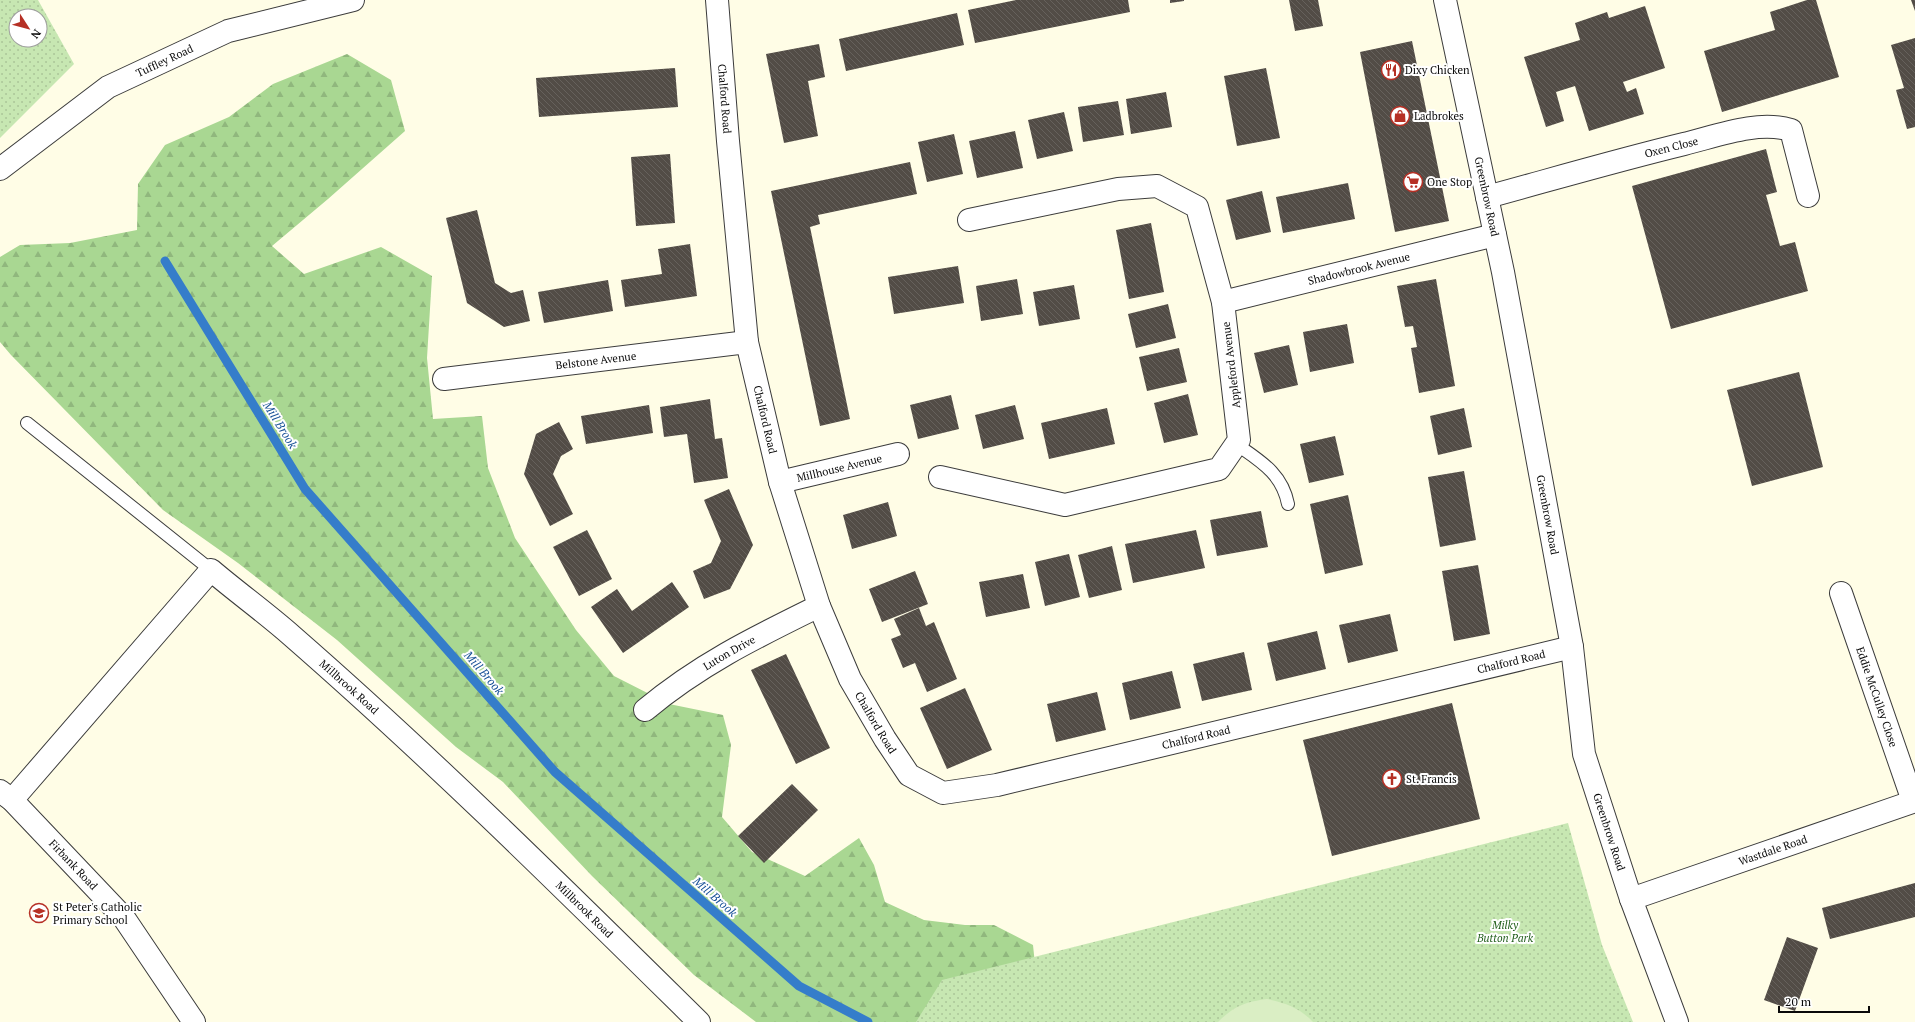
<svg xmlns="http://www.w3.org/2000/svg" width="1915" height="1022" font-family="'PT Serif',serif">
<defs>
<pattern id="forest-firs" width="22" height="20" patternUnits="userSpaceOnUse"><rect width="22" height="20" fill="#a9d792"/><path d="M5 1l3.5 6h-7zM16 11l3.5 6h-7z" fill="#90b77d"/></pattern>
<pattern id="park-dots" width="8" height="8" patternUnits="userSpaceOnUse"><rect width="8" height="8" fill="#c7e7b2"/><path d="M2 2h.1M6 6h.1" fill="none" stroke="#aac598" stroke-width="1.8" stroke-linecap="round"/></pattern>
<pattern id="building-back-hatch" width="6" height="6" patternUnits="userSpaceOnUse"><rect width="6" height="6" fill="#524c46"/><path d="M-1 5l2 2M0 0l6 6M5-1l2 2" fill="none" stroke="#66615c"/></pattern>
</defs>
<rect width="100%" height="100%" fill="#fffde6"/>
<path fill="url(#forest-firs)" d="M 347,54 L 391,80 L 405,131 L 328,199 L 272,246 L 304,274 L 381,247 L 432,276 L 427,358 L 433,419 L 482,416 L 488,468 L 515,538 L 576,630 L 614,676 L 669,704 L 723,715 L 731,745 L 722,817 L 752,852 L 805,876 L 859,838 L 874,865 L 885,902 L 924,920 L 965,925 L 994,925 L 1033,945 L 1041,1022 L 756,1022 L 694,975 L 592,876 L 503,782 L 456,747 L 337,640 L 238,563 L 163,510 L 11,355 L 0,342 L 0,257 L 20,245 L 70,243 L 137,230 L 138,184 L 165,145 L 229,117 L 273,84 Z"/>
<path fill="url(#park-dots)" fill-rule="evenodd" d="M 0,0 L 38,0 L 74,64 L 0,138 ZM 16,16 L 40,16 L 40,40 L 16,40 Z
M 1568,823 L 1602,945 L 1633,1022 L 916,1022 L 942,980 Z"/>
<path fill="#daeec4" d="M 1267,999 C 1286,1003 1300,1008 1313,1022 L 1218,1022 C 1234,1006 1245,1002 1267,999 Z"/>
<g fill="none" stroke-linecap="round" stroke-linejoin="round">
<path stroke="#357dca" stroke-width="9" d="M 165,261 L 305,489 L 555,772 L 799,986 L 868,1022"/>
</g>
<path fill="url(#building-back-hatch)" d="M 1016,0 L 1128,0 L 1130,12 L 975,43 L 968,10 Z
M 1170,0 L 1184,0 L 1184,1 L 1170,3 Z
M 1289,0 L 1318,0 L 1323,26 L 1295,31 Z
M 1807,0 L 1816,0 L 1839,77 L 1722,112 L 1704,51 L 1775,30 L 1770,12 Z
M 1911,0 L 1915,0 L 1915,11 Z
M 1645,6 L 1665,68 L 1623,82 L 1627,92 L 1636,88 L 1644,114 L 1589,131 L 1575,86 L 1556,92 L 1564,121 L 1546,127 L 1524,57 L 1580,40 L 1575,23 L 1607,12 L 1609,18 Z
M 957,13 L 964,45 L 846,71 L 839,39 Z
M 1915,38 L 1915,127 L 1907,129 L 1896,90 L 1904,88 L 1891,45 Z
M 1412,41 L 1449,221 L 1395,232 L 1360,52 Z
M 819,44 L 825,77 L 808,81 L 818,136 L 784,143 L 766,54 Z
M 675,68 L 678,107 L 539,117 L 536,78 Z
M 1266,68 L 1280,138 L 1237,146 L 1224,76 Z
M 1166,92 L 1172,127 L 1131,134 L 1126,99 Z
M 1118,101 L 1124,135 L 1083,142 L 1078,107 Z
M 1064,112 L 1073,151 L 1037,159 L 1028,120 Z
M 1015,131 L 1023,168 L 977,178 L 969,141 Z
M 954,134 L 963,174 L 927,182 L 918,142 Z
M 1766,149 L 1777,192 L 1766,195 L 1780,246 L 1795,242 L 1808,291 L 1671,329 L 1632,186 Z
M 670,154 L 675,223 L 636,226 L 631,157 Z
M 910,162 L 917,194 L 818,215 L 820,224 L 810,227 L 850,419 L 820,426 L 771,191 Z
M 1348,183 L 1355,219 L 1283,233 L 1276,197 Z
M 1262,191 L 1271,232 L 1236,240 L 1226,200 Z
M 477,210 L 495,283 L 511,293 L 523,290 L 530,321 L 504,327 L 467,303 L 446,218 Z
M 1151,223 L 1164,292 L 1129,299 L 1116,230 Z
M 690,244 L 697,296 L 625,307 L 621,280 L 662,274 L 658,249 Z
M 958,266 L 964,303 L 894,314 L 888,277 Z
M 1017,279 L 1023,314 L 981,321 L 976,286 Z
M 1436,279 L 1455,386 L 1419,393 L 1411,348 L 1417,347 L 1413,326 L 1405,327 L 1397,286 Z
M 608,280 L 613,311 L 544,323 L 538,292 Z
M 1074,285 L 1080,319 L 1039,326 L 1033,292 Z
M 1168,304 L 1176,338 L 1136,348 L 1128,314 Z
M 1347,324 L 1354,363 L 1310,372 L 1303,332 Z
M 1289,345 L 1298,385 L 1264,393 L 1254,353 Z
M 1179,348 L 1187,382 L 1147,391 L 1139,357 Z
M 1799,372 L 1823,467 L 1752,486 L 1727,390 Z
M 1188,394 L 1198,435 L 1164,443 L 1154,403 Z
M 951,395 L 959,429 L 918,439 L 910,405 Z
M 710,399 L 715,439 L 722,438 L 728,478 L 694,483 L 687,434 L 664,437 L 660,407 Z
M 649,405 L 653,433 L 586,444 L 581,416 Z
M 1015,405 L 1024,439 L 983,449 L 975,415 Z
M 1107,408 L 1115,444 L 1049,459 L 1041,423 Z
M 1464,408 L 1472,447 L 1438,455 L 1430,416 Z
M 559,422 L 573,449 L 561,456 L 553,474 L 573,514 L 550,526 L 524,474 L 536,434 Z
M 1335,436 L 1344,475 L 1309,483 L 1300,444 Z
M 1464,471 L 1476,540 L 1440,547 L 1428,477 Z
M 729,489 L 753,545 L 730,589 L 704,599 L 693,571 L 711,563 L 721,541 L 704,500 Z
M 1348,495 L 1363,565 L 1325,574 L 1310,504 Z
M 888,502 L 897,536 L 852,549 L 843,515 Z
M 1261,511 L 1268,547 L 1217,556 L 1210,520 Z
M 587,530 L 612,579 L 579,596 L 553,547 Z
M 1196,530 L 1205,568 L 1133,583 L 1125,544 Z
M 1112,546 L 1122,590 L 1089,598 L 1078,555 Z
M 1069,554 L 1080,597 L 1045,606 L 1035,562 Z
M 1478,565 L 1490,634 L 1454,641 L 1442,571 Z
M 915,571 L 928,604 L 882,622 L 869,589 Z
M 1023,574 L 1030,608 L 986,617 L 979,582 Z
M 672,582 L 689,607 L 623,653 L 591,607 L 617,589 L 632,611 Z
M 919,608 L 926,626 L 934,622 L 957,679 L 927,692 L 915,663 L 903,668 L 891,639 L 901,635 L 894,619 Z
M 1390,614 L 1398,651 L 1348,663 L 1339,625 Z
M 1317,631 L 1326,669 L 1276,681 L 1267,643 Z
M 1244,652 L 1252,690 L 1202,701 L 1193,664 Z
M 786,654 L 830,748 L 796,764 L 751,670 Z
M 1172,671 L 1181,708 L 1130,720 L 1122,683 Z
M 965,688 L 992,750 L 947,769 L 920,708 Z
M 1097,692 L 1106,730 L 1056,742 L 1047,704 Z
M 1452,703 L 1480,819 L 1332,856 L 1303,740 Z
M 792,784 L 818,810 L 764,863 L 738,836 Z
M 1915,883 L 1915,917 L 1830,939 L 1822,908 Z
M 1787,937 L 1818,948 L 1795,1011 L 1764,1000 Z"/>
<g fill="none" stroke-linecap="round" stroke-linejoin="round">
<defs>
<path id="service" d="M 27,423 L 211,570
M 1236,444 C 1260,461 1282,473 1288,504"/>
<g id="minor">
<path id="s1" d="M 717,0 L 728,141 L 747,342 L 780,482 L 819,606 L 850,679 L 885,739 L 909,775 L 943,793 L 997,785 L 1572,647"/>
<path id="s2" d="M 1445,0 L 1503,272 L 1572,647 L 1584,754 L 1631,899 L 1677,1022"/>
<path id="s3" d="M 1487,197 C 1553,179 1618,160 1684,144 C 1717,136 1757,120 1791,130 L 1808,196"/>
<path id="s4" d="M 1223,302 L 1495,235"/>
<path id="s5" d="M 444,379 L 747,342"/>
<path d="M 940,477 L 1065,505 L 1219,469 L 1239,440 L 1223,302 L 1197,207 L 1157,186 L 1118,189 L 969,220"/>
<path id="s6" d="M 780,482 L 898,454"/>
<path id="s7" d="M 1841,593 L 1913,801"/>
<path id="s8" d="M 645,710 C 700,664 756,637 819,606"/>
<path id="s9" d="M 0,791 L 12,800 L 124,918 L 194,1022"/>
<path id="s10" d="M 12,800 L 211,570 C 238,593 266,613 292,636 C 433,759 566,891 699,1022"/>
<path id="s11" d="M 1631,899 L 1915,801"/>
</g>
<g id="tertiary">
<path id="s12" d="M 0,169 L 108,87 L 228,31 L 353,0"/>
</g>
</defs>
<use href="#service" stroke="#3c3c3c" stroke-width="14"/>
<use href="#minor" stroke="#3c3c3c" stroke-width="24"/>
<use href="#tertiary" stroke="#3c3c3c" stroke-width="24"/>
<use href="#service" stroke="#fff" stroke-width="12"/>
<use href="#minor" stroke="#fff" stroke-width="22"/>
<use href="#tertiary" stroke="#fff" stroke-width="22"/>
</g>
<defs>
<symbol id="restaurant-ring" viewBox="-11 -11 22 22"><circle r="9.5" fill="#fff" stroke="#b63025" stroke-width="1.5"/><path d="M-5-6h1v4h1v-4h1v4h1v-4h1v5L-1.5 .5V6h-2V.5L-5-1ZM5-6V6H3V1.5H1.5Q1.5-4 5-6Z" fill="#b63025"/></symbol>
<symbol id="shop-ring" viewBox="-11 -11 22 22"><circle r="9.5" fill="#fff" stroke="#b63025" stroke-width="1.5"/><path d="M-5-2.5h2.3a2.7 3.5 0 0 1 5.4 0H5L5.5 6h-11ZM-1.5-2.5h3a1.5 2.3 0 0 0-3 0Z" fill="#b63025"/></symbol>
<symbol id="supermarket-ring" viewBox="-11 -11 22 22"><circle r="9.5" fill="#fff" stroke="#b63025" stroke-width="1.5"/><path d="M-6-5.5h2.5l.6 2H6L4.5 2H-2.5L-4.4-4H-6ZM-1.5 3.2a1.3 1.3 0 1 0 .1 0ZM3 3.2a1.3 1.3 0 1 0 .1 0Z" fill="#b63025"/></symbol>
<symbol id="church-ring" viewBox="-11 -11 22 22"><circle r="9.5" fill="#fff" stroke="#b63025" stroke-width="1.5"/><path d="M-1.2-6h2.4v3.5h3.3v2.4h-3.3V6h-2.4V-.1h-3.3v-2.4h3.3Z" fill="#b63025"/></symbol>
<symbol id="school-ring" viewBox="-11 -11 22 22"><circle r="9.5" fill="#fff" stroke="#b63025" stroke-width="1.5"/><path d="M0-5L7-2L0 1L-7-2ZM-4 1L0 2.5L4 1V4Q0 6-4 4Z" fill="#b63025"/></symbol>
</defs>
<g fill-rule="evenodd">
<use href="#restaurant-ring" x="1380" y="59" width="22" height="22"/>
<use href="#shop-ring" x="1389" y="105" width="22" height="22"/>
<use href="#supermarket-ring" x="1402" y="171" width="22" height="22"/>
<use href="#church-ring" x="1381" y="768" width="22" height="22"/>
<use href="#school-ring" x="28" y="902" width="22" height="22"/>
</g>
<g text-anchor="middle" stroke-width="4" stroke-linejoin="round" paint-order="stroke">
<g font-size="11" fill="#090909" stroke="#fff">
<text dy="4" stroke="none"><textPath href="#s12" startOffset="198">Tuffley Road</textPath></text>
<text dy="4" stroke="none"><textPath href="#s1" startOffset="99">Chalford Road</textPath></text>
<text dy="4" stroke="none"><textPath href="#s3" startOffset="191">Oxen Close</textPath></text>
<text dy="4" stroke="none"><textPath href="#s2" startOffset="201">Greenbrow Road</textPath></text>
<text dy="4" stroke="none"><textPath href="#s4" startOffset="140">Shadowbrook Avenue</textPath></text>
<text dy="4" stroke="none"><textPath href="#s5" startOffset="153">Belstone Avenue</textPath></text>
<text transform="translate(1231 365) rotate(-97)" y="4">Appleford Avenue</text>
<text dy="4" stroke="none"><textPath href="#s1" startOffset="423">Chalford Road</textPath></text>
<text dy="4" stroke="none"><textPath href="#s6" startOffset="61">Millhouse Avenue</textPath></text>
<text dy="4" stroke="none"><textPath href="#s2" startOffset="525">Greenbrow Road</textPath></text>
<text dy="4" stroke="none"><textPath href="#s8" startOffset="102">Luton Drive</textPath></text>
<text dy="4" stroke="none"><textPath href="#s1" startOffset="1431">Chalford Road</textPath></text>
<text dy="4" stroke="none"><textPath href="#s10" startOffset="485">Millbrook Road</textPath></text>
<text dy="4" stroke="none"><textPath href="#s7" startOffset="110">Eddie McCulley Close</textPath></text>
<text dy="4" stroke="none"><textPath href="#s1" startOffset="747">Chalford Road</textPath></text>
<text dy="4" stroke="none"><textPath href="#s1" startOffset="1107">Chalford Road</textPath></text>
<text dy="4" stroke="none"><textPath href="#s2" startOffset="849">Greenbrow Road</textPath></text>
<text dy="4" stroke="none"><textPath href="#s11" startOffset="150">Wastdale Road</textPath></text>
<text dy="4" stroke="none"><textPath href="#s9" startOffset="104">Firbank Road</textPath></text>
<text dy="4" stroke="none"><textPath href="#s10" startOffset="809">Millbrook Road</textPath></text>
</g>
<g font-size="11" fill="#090909" stroke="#fff" text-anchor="start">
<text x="1405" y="74">Dixy Chicken</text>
<text x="1414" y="120">Ladbrokes</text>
<text x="1427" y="186">One Stop</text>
<text x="1406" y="783">St. Francis</text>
<text x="53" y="911">St Peter's Catholic<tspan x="53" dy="13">Primary School</tspan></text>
</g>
<g font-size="11" font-style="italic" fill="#225f1c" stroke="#fff">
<text x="1505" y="929">Milky<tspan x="1505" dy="13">Button Park</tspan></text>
</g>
<g font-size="12" font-style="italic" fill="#175097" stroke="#fff">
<text transform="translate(280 425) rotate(58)" y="4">Mill Brook</text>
<text transform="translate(484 673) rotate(49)" y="4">Mill Brook</text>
<text transform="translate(715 897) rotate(41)" y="4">Mill Brook</text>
</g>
</g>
<g transform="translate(28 28) rotate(126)"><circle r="19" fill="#ffffff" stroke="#9d9d9d"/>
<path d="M0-3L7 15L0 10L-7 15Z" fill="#b63025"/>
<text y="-6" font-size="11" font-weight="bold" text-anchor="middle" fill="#090909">N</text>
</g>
<path d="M1779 1006v6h90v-6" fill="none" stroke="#090909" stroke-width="2"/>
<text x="1785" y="1006" font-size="12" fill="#090909" stroke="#ffffff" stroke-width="3" paint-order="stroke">20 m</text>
</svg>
